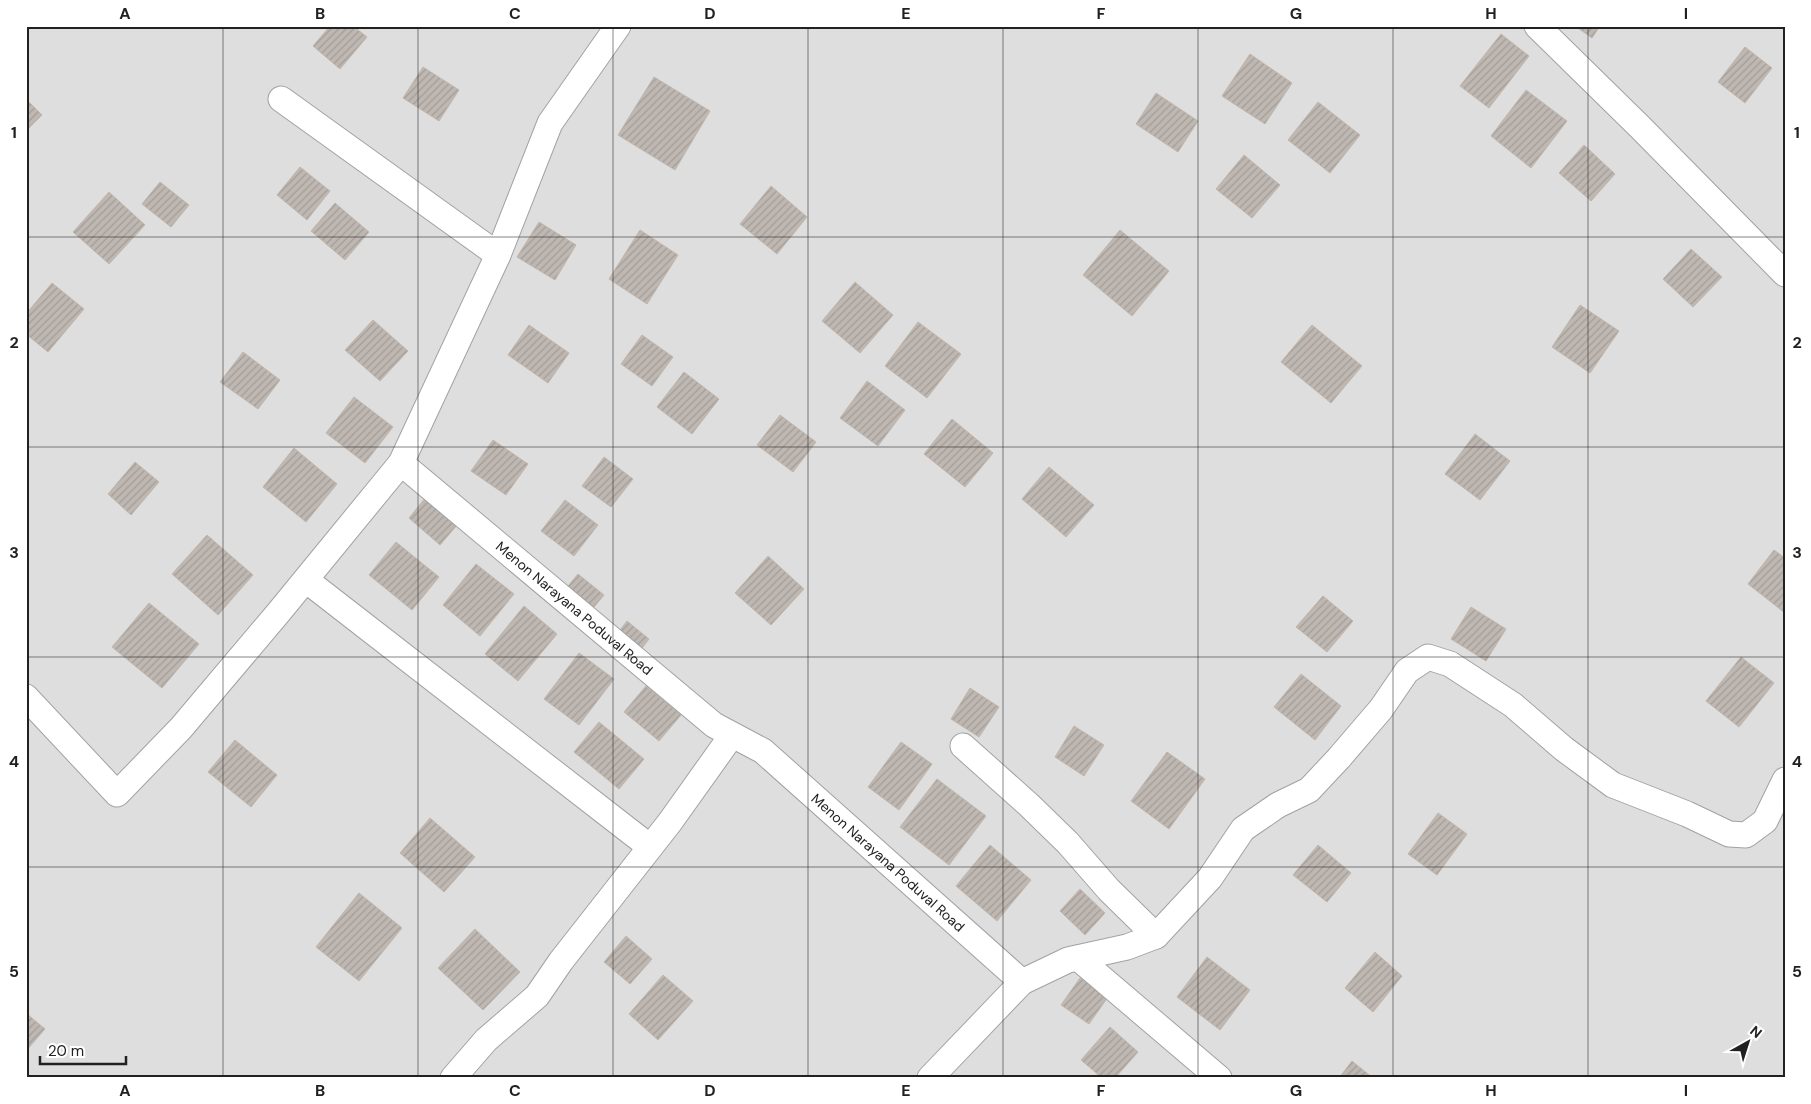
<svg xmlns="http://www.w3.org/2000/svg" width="1811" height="1104" font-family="'DM Sans',sans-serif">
<defs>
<pattern id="building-hatch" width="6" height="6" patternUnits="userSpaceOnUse" patternTransform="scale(1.25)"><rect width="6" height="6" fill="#beb7b2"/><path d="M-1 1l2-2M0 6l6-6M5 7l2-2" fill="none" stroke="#a39d99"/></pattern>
</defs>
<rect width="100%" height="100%" fill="#f0eee9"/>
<path fill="#dfdede" d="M 26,26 L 1785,26 L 1785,1078 L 26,1078 Z"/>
<path fill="url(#building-hatch)" stroke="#c1b6ac" d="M 330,26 L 353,26 L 367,37 L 340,69 L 313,46 Z
M 1575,26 L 1600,26 L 1592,38 Z
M 1501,34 L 1529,56 L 1489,108 L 1460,86 Z
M 1745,47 L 1772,68 L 1745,103 L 1718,82 Z
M 1250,54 L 1292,83 L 1265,124 L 1222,96 Z
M 423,67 L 459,90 L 439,121 L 403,98 Z
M 654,77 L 710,111 L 675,170 L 618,135 Z
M 1526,90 L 1567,121 L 1531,168 L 1491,136 Z
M 1156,93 L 1198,121 L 1178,152 L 1136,124 Z
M 26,99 L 42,115 L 26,131 Z
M 1318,102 L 1360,135 L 1330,173 L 1288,140 Z
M 1584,145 L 1615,174 L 1591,201 L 1559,173 Z
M 1244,155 L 1280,185 L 1252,218 L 1216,189 Z
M 300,167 L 330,191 L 307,220 L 277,195 Z
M 160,182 L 189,205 L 171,227 L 142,204 Z
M 771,186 L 807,217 L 777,254 L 740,224 Z
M 109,192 L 145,225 L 109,264 L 73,232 Z
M 335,203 L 369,232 L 345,260 L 311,231 Z
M 539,222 L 576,245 L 555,280 L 517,257 Z
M 640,230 L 678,255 L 647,304 L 609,279 Z
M 1120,230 L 1169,271 L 1132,316 L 1083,275 Z
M 1691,249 L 1722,277 L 1693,307 L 1663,279 Z
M 855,282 L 893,315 L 860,353 L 822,321 Z
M 52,283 L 84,309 L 48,352 L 26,334 L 26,314 Z
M 1580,305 L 1619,331 L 1590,373 L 1552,347 Z
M 373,320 L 408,351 L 380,381 L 345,350 Z
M 918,322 L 961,354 L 927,398 L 885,366 Z
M 529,325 L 569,353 L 548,383 L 508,355 Z
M 1312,325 L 1362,366 L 1331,403 L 1281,362 Z
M 642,335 L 673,357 L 652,386 L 621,364 Z
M 243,352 L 280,380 L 258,409 L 220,382 Z
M 684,372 L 719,399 L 692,434 L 657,407 Z
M 867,381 L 905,410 L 878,446 L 840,418 Z
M 354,397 L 393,427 L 365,463 L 326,433 Z
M 780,415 L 816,442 L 793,472 L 757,445 Z
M 952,419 L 993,453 L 965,487 L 924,454 Z
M 1475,434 L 1510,461 L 1480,500 L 1445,474 Z
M 493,440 L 528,464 L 506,495 L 471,471 Z
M 294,448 L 337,484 L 306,522 L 263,487 Z
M 604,457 L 633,479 L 611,507 L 582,486 Z
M 135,462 L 159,482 L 131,515 L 108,494 Z
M 1049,467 L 1094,505 L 1066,537 L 1022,499 Z
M 426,497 L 458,524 L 440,545 L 409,518 Z
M 565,500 L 598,525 L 574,556 L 541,531 Z
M 207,535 L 253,575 L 218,615 L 172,574 Z
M 396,542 L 439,577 L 412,610 L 369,575 Z
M 1774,550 L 1785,558 L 1785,613 L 1748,584 Z
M 768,556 L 804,589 L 771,625 L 735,593 Z
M 476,564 L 514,594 L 480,636 L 443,605 Z
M 578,574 L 604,595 L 589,613 L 563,592 Z
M 1323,596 L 1353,621 L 1327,652 L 1296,627 Z
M 149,603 L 199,644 L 162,688 L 112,647 Z
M 524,606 L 557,634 L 518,681 L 485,654 Z
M 1471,607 L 1506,629 L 1486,661 L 1451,639 Z
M 627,621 L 649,639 L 639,652 L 617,634 Z
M 579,653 L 614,679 L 579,725 L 544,699 Z
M 1741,657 L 1774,683 L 1739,727 L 1706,701 Z
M 1301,674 L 1341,706 L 1315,740 L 1274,707 Z
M 646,686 L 681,715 L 659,741 L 624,712 Z
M 970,688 L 999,707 L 979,737 L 951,719 Z
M 599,722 L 644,759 L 619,789 L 574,752 Z
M 1074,726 L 1104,745 L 1084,776 L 1055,757 Z
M 235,740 L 277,775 L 251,807 L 208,772 Z
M 901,742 L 932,764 L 899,810 L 868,787 Z
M 1167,752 L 1205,779 L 1169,829 L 1131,801 Z
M 937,779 L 986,816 L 949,865 L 900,827 Z
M 1438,813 L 1467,834 L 1437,875 L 1408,854 Z
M 430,818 L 475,857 L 444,892 L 400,853 Z
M 990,845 L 1031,880 L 997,921 L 956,886 Z
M 1318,845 L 1351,873 L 1327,902 L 1293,875 Z
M 1080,889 L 1105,913 L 1085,935 L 1060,911 Z
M 359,893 L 402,928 L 359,981 L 316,947 Z
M 475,929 L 520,972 L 483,1010 L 438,968 Z
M 626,936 L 652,959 L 630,984 L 604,962 Z
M 1375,952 L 1402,976 L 1373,1012 L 1345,988 Z
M 1207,957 L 1250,990 L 1220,1030 L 1177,997 Z
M 663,975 L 693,1001 L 658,1040 L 629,1014 Z
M 1080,978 L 1108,997 L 1089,1024 L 1061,1005 Z
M 26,1013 L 45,1029 L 26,1051 Z
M 1110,1027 L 1138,1052 L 1115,1078 L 1102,1078 L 1081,1060 Z
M 1352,1061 L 1373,1078 L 1339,1078 Z"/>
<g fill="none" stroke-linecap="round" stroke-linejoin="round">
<defs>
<g id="minor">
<path id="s1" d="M 618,26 L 550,123 L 498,255 L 401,463 L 714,725 L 763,751 L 1022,982 L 930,1078"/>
<path d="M 1537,26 L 1640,127 L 1785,274"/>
<path d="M 281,99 L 498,255"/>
<path d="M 306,580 L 650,847"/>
<path d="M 26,697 L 117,794 L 181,728 L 279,612 L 401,463"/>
<path d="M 963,746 L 1029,805 L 1068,843 L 1109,890 L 1156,936"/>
<path d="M 1078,958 L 1219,1078"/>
<path d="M 1022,982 L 1068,960 L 1127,947 L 1156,936 L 1210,878 L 1243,829 L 1278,805 L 1309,790 L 1339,758 L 1381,709 L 1407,671 L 1428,657 L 1450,664 L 1513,705 L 1564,749 L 1613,785 L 1687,814 L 1729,834 L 1746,835 L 1765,821 L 1785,780"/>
<path d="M 453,1078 L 486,1040 L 537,996 L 561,961 L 670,822 L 732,735"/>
</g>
</defs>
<use href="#minor" stroke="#a2a2a2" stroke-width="27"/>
<use href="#minor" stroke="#fff" stroke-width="25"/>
</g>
<path fill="none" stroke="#212121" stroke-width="1" stroke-opacity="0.55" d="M 223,26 L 223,1078M 418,26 L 418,1078M 613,26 L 613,1078M 808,26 L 808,1078M 1003,26 L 1003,1078M 1198,26 L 1198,1078M 1393,26 L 1393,1078M 1588,26 L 1588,1078M 26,237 L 1785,237M 26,447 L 1785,447M 26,657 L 1785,657M 26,867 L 1785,867"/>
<g text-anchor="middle" stroke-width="4" stroke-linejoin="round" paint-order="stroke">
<g font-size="14" fill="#212121" stroke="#fff">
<text dy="5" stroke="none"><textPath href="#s1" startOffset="716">Menon Narayana Poduval Road</textPath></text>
<text dy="5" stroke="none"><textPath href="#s1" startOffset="1121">Menon Narayana Poduval Road</textPath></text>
</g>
</g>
<rect width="1811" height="1104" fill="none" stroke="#ffffff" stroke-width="55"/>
<g transform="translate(1748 1042) rotate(39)" stroke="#ffffff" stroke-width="4" paint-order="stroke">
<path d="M0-4L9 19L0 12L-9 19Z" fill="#212121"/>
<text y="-8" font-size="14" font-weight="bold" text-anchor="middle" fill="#212121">N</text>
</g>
<path d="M40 1056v8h86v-8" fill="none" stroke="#212121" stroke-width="2.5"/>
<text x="48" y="1056" font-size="15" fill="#212121" stroke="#ffffff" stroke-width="4" paint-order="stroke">20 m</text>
<rect x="28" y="28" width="1756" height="1048" fill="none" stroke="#212121" stroke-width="2"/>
<g font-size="16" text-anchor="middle" font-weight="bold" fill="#212121">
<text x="125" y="19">A</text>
<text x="320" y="19">B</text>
<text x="515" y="19">C</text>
<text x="710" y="19">D</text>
<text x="906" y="19">E</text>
<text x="1101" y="19">F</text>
<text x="1296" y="19">G</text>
<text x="1491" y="19">H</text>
<text x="1686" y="19">I</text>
<text x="14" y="138">1</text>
<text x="1797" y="138">1</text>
<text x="14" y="348">2</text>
<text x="1797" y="348">2</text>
<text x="14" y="558">3</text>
<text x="1797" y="558">3</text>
<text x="14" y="767">4</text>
<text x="1797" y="767">4</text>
<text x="14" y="977">5</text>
<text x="1797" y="977">5</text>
<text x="125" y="1096">A</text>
<text x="320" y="1096">B</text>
<text x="515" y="1096">C</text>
<text x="710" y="1096">D</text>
<text x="906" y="1096">E</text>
<text x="1101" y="1096">F</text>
<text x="1296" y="1096">G</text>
<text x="1491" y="1096">H</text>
<text x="1686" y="1096">I</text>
</g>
</svg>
